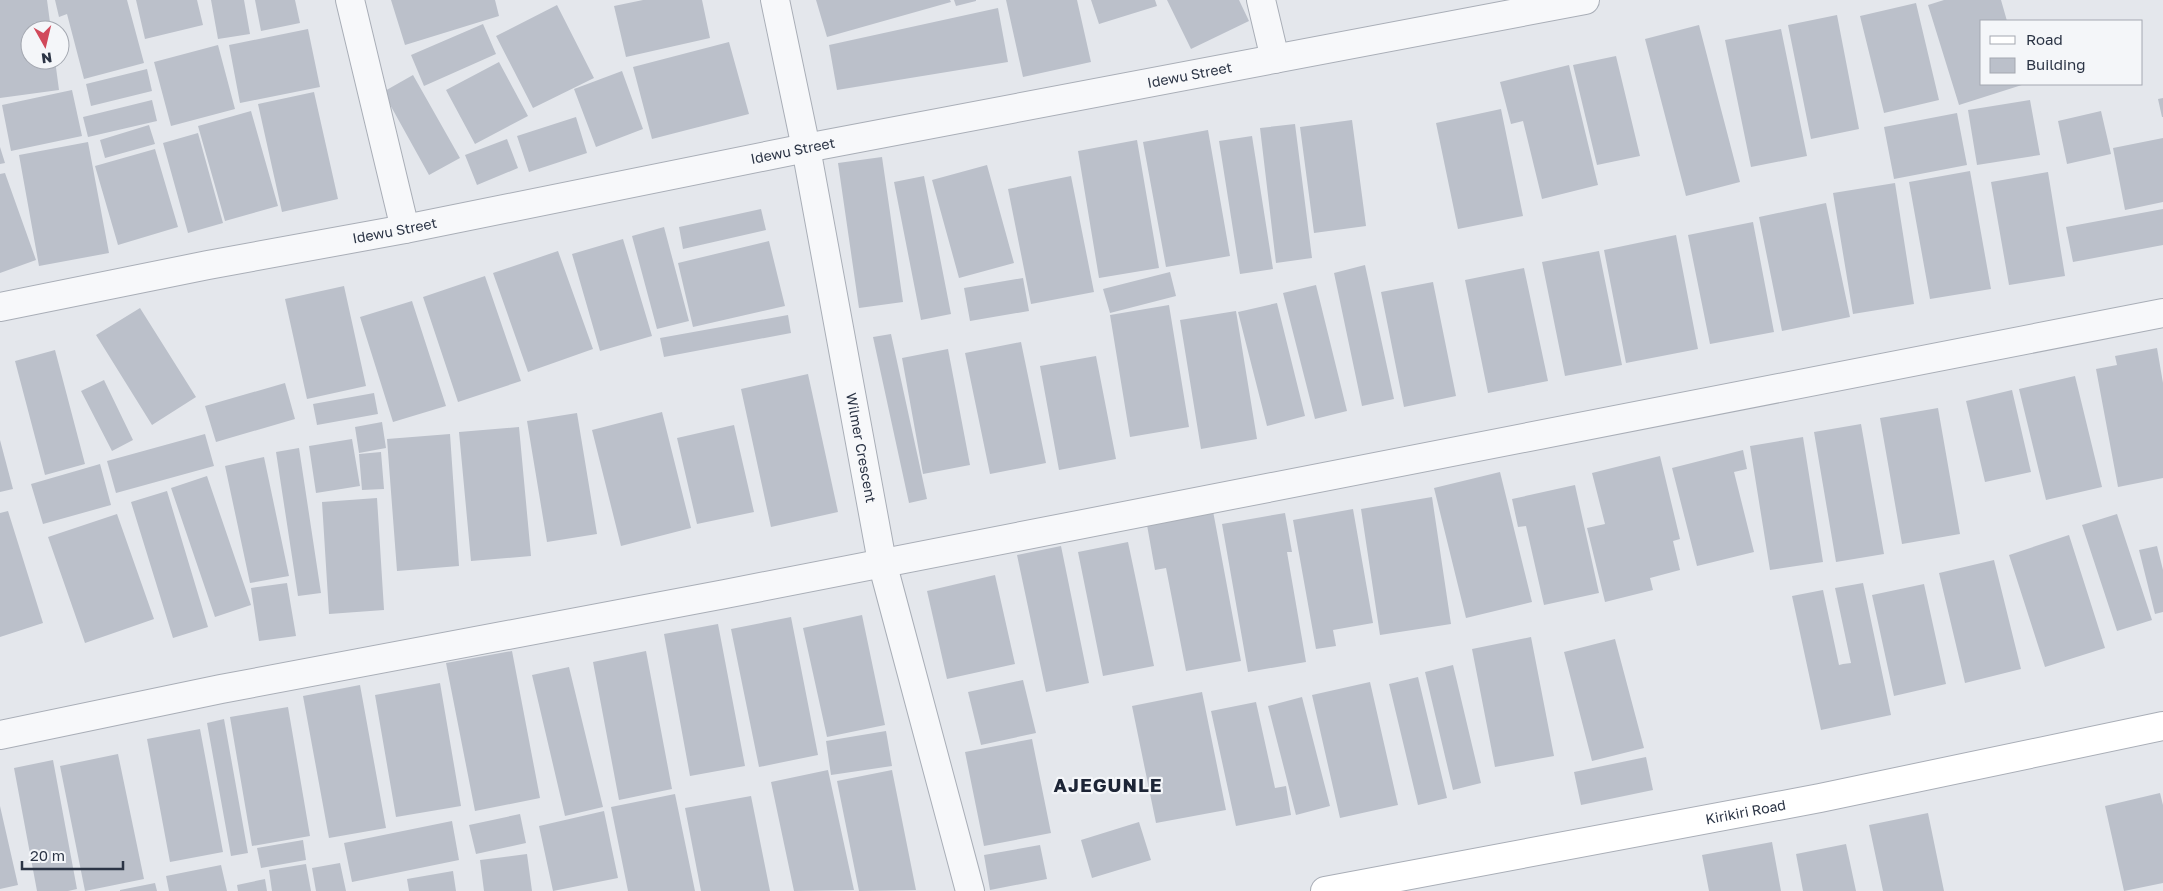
<svg xmlns="http://www.w3.org/2000/svg" width="2163" height="891" font-family="'Golos Text',sans-serif">
<rect width="100%" height="100%" fill="#e4e7ec"/>
<path fill="#bbc0ca" d="M 0,0 L 47,0 L 51,30 L 30,30 L 30,60 L 55,60 L 59,90 L 0,98 Z
M 55,0 L 127,0 L 144,63 L 84,79 L 67,14 L 59,17 Z
M 136,0 L 197,0 L 203,25 L 145,39 Z
M 211,0 L 244,0 L 250,34 L 218,39 Z
M 255,0 L 295,0 L 300,23 L 261,31 Z
M 391,0 L 495,0 L 499,16 L 405,45 Z
M 643,0 L 702,0 L 710,38 L 626,57 L 614,6 Z
M 816,0 L 950,0 L 951,2 L 827,37 Z
M 954,0 L 976,0 L 976,1 L 956,6 Z
M 1006,0 L 1077,0 L 1091,62 L 1023,77 Z
M 1091,0 L 1155,0 L 1157,6 L 1099,24 Z
M 1167,0 L 1239,0 L 1249,21 L 1191,49 Z
M 1944,0 L 2001,0 L 2007,21 L 1982,21 L 1982,84 L 2025,84 L 1959,105 L 1928,5 Z
M 1916,3 L 1939,100 L 1884,113 L 1860,16 Z
M 557,5 L 594,78 L 533,108 L 496,36 Z
M 998,8 L 1008,62 L 837,90 L 829,45 Z
M 1837,15 L 1859,129 L 1811,139 L 1788,25 Z
M 483,24 L 496,54 L 424,86 L 411,55 Z
M 1699,25 L 1740,182 L 1686,196 L 1645,39 Z
M 308,29 L 320,87 L 240,103 L 229,45 Z
M 1781,29 L 1807,156 L 1751,167 L 1725,40 Z
M 729,42 L 749,114 L 652,139 L 633,67 Z
M 218,45 L 235,109 L 171,126 L 154,62 Z
M 1616,56 L 1640,156 L 1597,165 L 1573,65 Z
M 499,62 L 528,116 L 475,144 L 446,90 Z
M 1569,65 L 1598,185 L 1542,199 L 1523,121 L 1511,124 L 1500,82 Z
M 147,69 L 152,91 L 91,106 L 86,84 Z
M 622,71 L 643,129 L 596,147 L 574,89 Z
M 413,75 L 460,158 L 429,175 L 383,92 Z
M 72,90 L 82,136 L 11,151 L 2,105 Z
M 314,92 L 338,199 L 282,212 L 258,104 Z
M 2163,98 L 2163,117 L 2162,117 L 2158,99 Z
M 152,100 L 157,121 L 88,137 L 83,117 Z
M 2030,100 L 2040,155 L 1977,165 L 1968,110 Z
M 1501,109 L 1523,216 L 1458,229 L 1436,123 Z
M 251,111 L 278,206 L 225,221 L 198,126 Z
M 2101,111 L 2111,154 L 2067,164 L 2058,121 Z
M 1957,113 L 1967,165 L 1894,179 L 1884,127 Z
M 576,117 L 587,153 L 529,172 L 517,136 Z
M 1352,120 L 1366,226 L 1314,233 L 1300,127 Z
M 1295,124 L 1312,258 L 1276,263 L 1260,128 Z
M 149,125 L 155,144 L 105,158 L 100,140 Z
M 1208,130 L 1230,256 L 1166,267 L 1143,142 Z
M 198,133 L 223,223 L 188,233 L 163,143 Z
M 1252,136 L 1273,269 L 1240,274 L 1219,141 Z
M 2163,138 L 2163,202 L 2125,210 L 2113,148 Z
M 507,139 L 518,168 L 477,185 L 465,155 Z
M 1137,140 L 1159,268 L 1099,278 L 1078,151 Z
M 88,142 L 109,253 L 39,266 L 19,155 Z
M 0,147 L 5,163 L 0,164 Z
M 155,149 L 178,227 L 118,245 L 95,166 Z
M 882,157 L 903,302 L 859,308 L 838,163 Z
M 987,165 L 1014,263 L 959,278 L 932,180 Z
M 1970,171 L 1991,289 L 1930,299 L 1909,182 Z
M 2048,172 L 2065,276 L 2009,285 L 1991,182 Z
M 5,173 L 36,260 L 0,273 L 0,174 Z
M 924,176 L 951,314 L 921,320 L 894,182 Z
M 1071,176 L 1094,292 L 1031,304 L 1008,189 Z
M 1895,183 L 1914,304 L 1853,314 L 1833,193 Z
M 1826,203 L 1850,317 L 1782,331 L 1759,217 Z
M 761,209 L 766,230 L 683,249 L 679,227 Z
M 2163,209 L 2163,245 L 2073,262 L 2066,227 Z
M 1753,222 L 1774,332 L 1710,344 L 1688,235 Z
M 664,227 L 689,321 L 657,329 L 632,236 Z
M 1676,235 L 1698,349 L 1626,363 L 1604,250 Z
M 623,239 L 652,336 L 600,351 L 572,254 Z
M 769,241 L 785,306 L 693,327 L 678,263 Z
M 558,251 L 593,349 L 528,372 L 493,273 Z
M 1599,251 L 1622,365 L 1565,376 L 1542,262 Z
M 1365,265 L 1394,399 L 1362,406 L 1334,273 Z
M 1524,268 L 1548,381 L 1488,393 L 1465,280 Z
M 1170,272 L 1176,296 L 1110,313 L 1103,289 Z
M 485,276 L 521,381 L 458,402 L 423,297 Z
M 1023,278 L 1029,311 L 970,321 L 964,288 Z
M 1433,282 L 1456,396 L 1404,407 L 1381,292 Z
M 1316,285 L 1347,411 L 1315,419 L 1283,293 Z
M 344,286 L 366,386 L 307,399 L 285,299 Z
M 412,301 L 446,406 L 393,422 L 360,317 Z
M 1277,303 L 1305,416 L 1267,426 L 1238,312 Z
M 1169,305 L 1189,427 L 1130,437 L 1110,315 Z
M 140,308 L 196,397 L 152,425 L 96,335 Z
M 1236,311 L 1257,439 L 1201,449 L 1180,320 Z
M 788,315 L 791,333 L 664,357 L 660,338 Z
M 891,334 L 927,499 L 909,503 L 873,337 Z
M 1021,342 L 1046,463 L 990,474 L 965,353 Z
M 2157,348 L 2163,383 L 2163,478 L 2118,487 L 2096,369 L 2117,365 L 2115,356 Z
M 948,349 L 970,465 L 923,474 L 902,358 Z
M 55,350 L 85,464 L 45,475 L 15,361 Z
M 1096,356 L 1116,459 L 1059,470 L 1040,366 Z
M 808,374 L 838,512 L 771,527 L 741,389 Z
M 2075,376 L 2102,487 L 2046,500 L 2019,389 Z
M 104,380 L 133,440 L 112,451 L 81,391 Z
M 285,383 L 295,419 L 216,442 L 205,406 Z
M 2012,390 L 2031,472 L 1985,482 L 1966,401 Z
M 374,393 L 378,414 L 317,425 L 313,404 Z
M 1938,408 L 1960,534 L 1902,544 L 1880,418 Z
M 662,412 L 691,528 L 621,546 L 592,430 Z
M 577,413 L 597,534 L 547,542 L 527,421 Z
M 382,422 L 386,448 L 359,453 L 355,427 Z
M 1861,424 L 1884,554 L 1836,562 L 1814,432 Z
M 734,425 L 754,512 L 697,524 L 677,438 Z
M 519,427 L 531,556 L 471,561 L 459,432 Z
M 205,434 L 214,466 L 116,493 L 107,461 Z
M 450,434 L 459,566 L 397,571 L 387,439 Z
M 1803,437 L 1823,562 L 1770,570 L 1750,446 Z
M 352,439 L 360,486 L 316,493 L 309,446 Z
M 0,440 L 13,489 L 0,492 Z
M 299,448 L 321,593 L 298,596 L 276,452 Z
M 1743,450 L 1747,469 L 1734,472 L 1754,552 L 1697,566 L 1672,468 Z
M 381,452 L 384,489 L 362,490 L 359,454 Z
M 1660,456 L 1680,539 L 1673,541 L 1680,570 L 1650,578 L 1653,590 L 1605,602 L 1587,528 L 1605,524 L 1592,473 Z
M 264,457 L 289,576 L 250,583 L 225,466 Z
M 100,464 L 111,505 L 43,524 L 31,484 Z
M 1500,472 L 1532,602 L 1466,618 L 1434,488 Z
M 207,476 L 251,605 L 215,617 L 171,488 Z
M 1575,485 L 1599,593 L 1544,605 L 1526,526 L 1518,527 L 1512,499 Z
M 167,491 L 208,627 L 173,638 L 131,502 Z
M 1432,497 L 1451,624 L 1380,635 L 1361,509 Z
M 377,498 L 384,610 L 329,614 L 322,502 Z
M 1353,509 L 1373,623 L 1333,630 L 1336,646 L 1316,649 L 1293,520 Z
M 8,511 L 43,623 L 0,637 L 0,513 Z
M 1213,511 L 1241,661 L 1186,671 L 1166,568 L 1155,570 L 1147,525 Z
M 1285,513 L 1292,552 L 1287,552 L 1306,662 L 1248,672 L 1222,524 Z
M 117,514 L 154,619 L 85,643 L 48,537 Z
M 2117,514 L 2152,620 L 2117,631 L 2082,525 Z
M 2069,535 L 2105,648 L 2045,667 L 2009,555 Z
M 1128,542 L 1154,666 L 1103,676 L 1078,552 Z
M 1061,546 L 1089,683 L 1046,692 L 1017,555 Z
M 2157,546 L 2163,570 L 2163,612 L 2155,614 L 2139,550 Z
M 1994,560 L 2021,669 L 1965,683 L 1939,573 Z
M 995,575 L 1015,664 L 947,679 L 927,591 Z
M 287,583 L 296,636 L 259,641 L 251,588 Z
M 1863,583 L 1891,715 L 1821,730 L 1792,596 L 1823,590 L 1839,665 L 1843,664 L 1851,663 L 1835,588 Z
M 1924,584 L 1946,684 L 1894,696 L 1872,595 Z
M 862,615 L 885,725 L 827,737 L 803,628 Z
M 791,617 L 818,755 L 759,767 L 731,629 Z
M 718,624 L 745,766 L 690,776 L 664,634 Z
M 1531,637 L 1554,756 L 1495,767 L 1472,649 Z
M 1615,639 L 1644,748 L 1592,761 L 1564,652 Z
M 512,651 L 540,798 L 475,811 L 446,663 Z
M 646,651 L 672,789 L 619,800 L 593,662 Z
M 1453,665 L 1481,783 L 1453,790 L 1425,672 Z
M 569,667 L 603,807 L 565,816 L 532,675 Z
M 1418,677 L 1447,798 L 1418,805 L 1389,684 Z
M 1023,680 L 1036,733 L 981,745 L 968,692 Z
M 1370,682 L 1398,805 L 1340,818 L 1312,695 Z
M 440,683 L 461,806 L 396,817 L 375,695 Z
M 360,685 L 386,828 L 329,838 L 303,696 Z
M 1202,692 L 1226,810 L 1156,823 L 1132,706 Z
M 1302,697 L 1330,806 L 1296,815 L 1268,706 Z
M 1256,702 L 1275,788 L 1286,786 L 1291,815 L 1236,826 L 1211,711 Z
M 288,707 L 310,836 L 252,846 L 230,717 Z
M 224,719 L 248,853 L 231,856 L 207,723 Z
M 200,729 L 223,852 L 170,862 L 147,739 Z
M 886,731 L 892,766 L 831,775 L 826,741 Z
M 1032,739 L 1051,833 L 984,846 L 965,752 Z
M 118,754 L 144,879 L 85,891 L 60,766 Z
M 1646,757 L 1653,790 L 1581,805 L 1574,772 Z
M 53,760 L 77,889 L 68,891 L 37,891 L 14,768 Z
M 828,770 L 854,890 L 794,891 L 771,782 Z
M 892,770 L 916,890 L 859,891 L 837,781 Z
M 2160,793 L 2163,805 L 2163,883 L 2124,891 L 2105,806 Z
M 675,794 L 695,891 L 628,891 L 611,807 Z
M 751,796 L 770,891 L 701,891 L 685,808 Z
M 0,806 L 18,885 L 0,889 Z
M 604,811 L 618,878 L 553,891 L 539,826 Z
M 1928,813 L 1944,891 L 1883,891 L 1869,825 Z
M 520,814 L 526,843 L 476,854 L 469,825 Z
M 452,821 L 459,860 L 352,882 L 344,843 Z
M 1139,822 L 1151,860 L 1092,878 L 1081,840 Z
M 303,840 L 306,860 L 261,868 L 257,848 Z
M 1772,842 L 1781,891 L 1709,891 L 1702,855 Z
M 1846,844 L 1856,891 L 1803,891 L 1796,854 Z
M 1040,845 L 1047,879 L 990,890 L 984,855 Z
M 527,854 L 532,891 L 484,891 L 480,860 Z
M 340,863 L 346,891 L 316,891 L 312,868 Z
M 306,864 L 311,891 L 272,891 L 269,870 Z
M 221,865 L 227,891 L 169,891 L 166,876 Z
M 453,871 L 456,891 L 409,891 L 407,879 Z
M 265,879 L 267,891 L 238,891 L 237,885 Z
M 155,883 L 157,891 L 120,891 L 120,890 Z"/>
<g fill="none" stroke-linecap="round" stroke-linejoin="round">
<defs>
<g id="minor">
<path d="M 350,0 L 405,229"/>
<path id="s1" d="M 775,0 L 806,148 L 882,562 L 970,891"/>
<path d="M 1261,0 L 1275,59"/>
<path id="s2" d="M 0,307 L 208,265 L 405,229 L 806,148 L 1585,0"/>
<path d="M 0,735 L 221,689 L 725,594 L 2163,313"/>
</g>
<g id="secondary">
<path id="s3" d="M 1325,891 L 1820,798 L 2163,726"/>
</g>
</defs>
<use href="#minor" stroke="#a9aeb7" stroke-width="30"/>
<use href="#secondary" stroke="#a9aeb7" stroke-width="30"/>
<use href="#minor" stroke="#f7f8fa" stroke-width="28"/>
<use href="#secondary" stroke="#fff" stroke-width="28"/>
</g>
<g text-anchor="middle" stroke-width="4.5" stroke-linejoin="round" paint-order="stroke">
<g font-size="14" fill="#2b3445" stroke="#f4f6f9">
<text dy="5" stroke="none"><textPath href="#s2" startOffset="1212">Idewu Street</textPath></text>
<text dy="5" stroke="none"><textPath href="#s2" startOffset="808">Idewu Street</textPath></text>
<text dy="5" stroke="none"><textPath href="#s2" startOffset="402">Idewu Street</textPath></text>
<text dy="5" stroke="none"><textPath href="#s1" startOffset="456">Wilmer Crescent</textPath></text>
<text dy="5" stroke="none"><textPath href="#s3" startOffset="428">Kirikiri Road</textPath></text>
</g>
<g font-size="19" font-weight="bold" letter-spacing="1" fill="#1d2536" stroke="#f4f6f9">
<text x="1108" y="792">AJEGUNLE</text>
</g>
</g>
<rect x="1980" y="20" width="162" height="65" fill="#f4f6f9" stroke="#a4a8b1"/>
<rect x="1990" y="36" width="25" height="8" fill="#ffffff" stroke="#a4a8b1"/>
<text x="2026" y="45" font-size="15" fill="#2b3445">Road</text>
<rect x="1990" y="58" width="25" height="15" fill="#bbc0ca" stroke="#a4a8b1"/>
<text x="2026" y="70" font-size="15" fill="#2b3445">Building</text>
<g transform="translate(45 45) rotate(172)"><circle r="24" fill="#f4f6f9" stroke="#a4a8b1"/>
<path d="M0-4L9 19L0 12L-9 19Z" fill="#d1495b"/>
<text y="-8" font-size="14" font-weight="bold" text-anchor="middle" fill="#2b3445">N</text>
</g>
<path d="M22 861v8h101v-8" fill="none" stroke="#2b3445" stroke-width="2.5"/>
<text x="30" y="861" font-size="15" fill="#2b3445" stroke="#f4f6f9" stroke-width="4" paint-order="stroke">20 m</text>
</svg>
